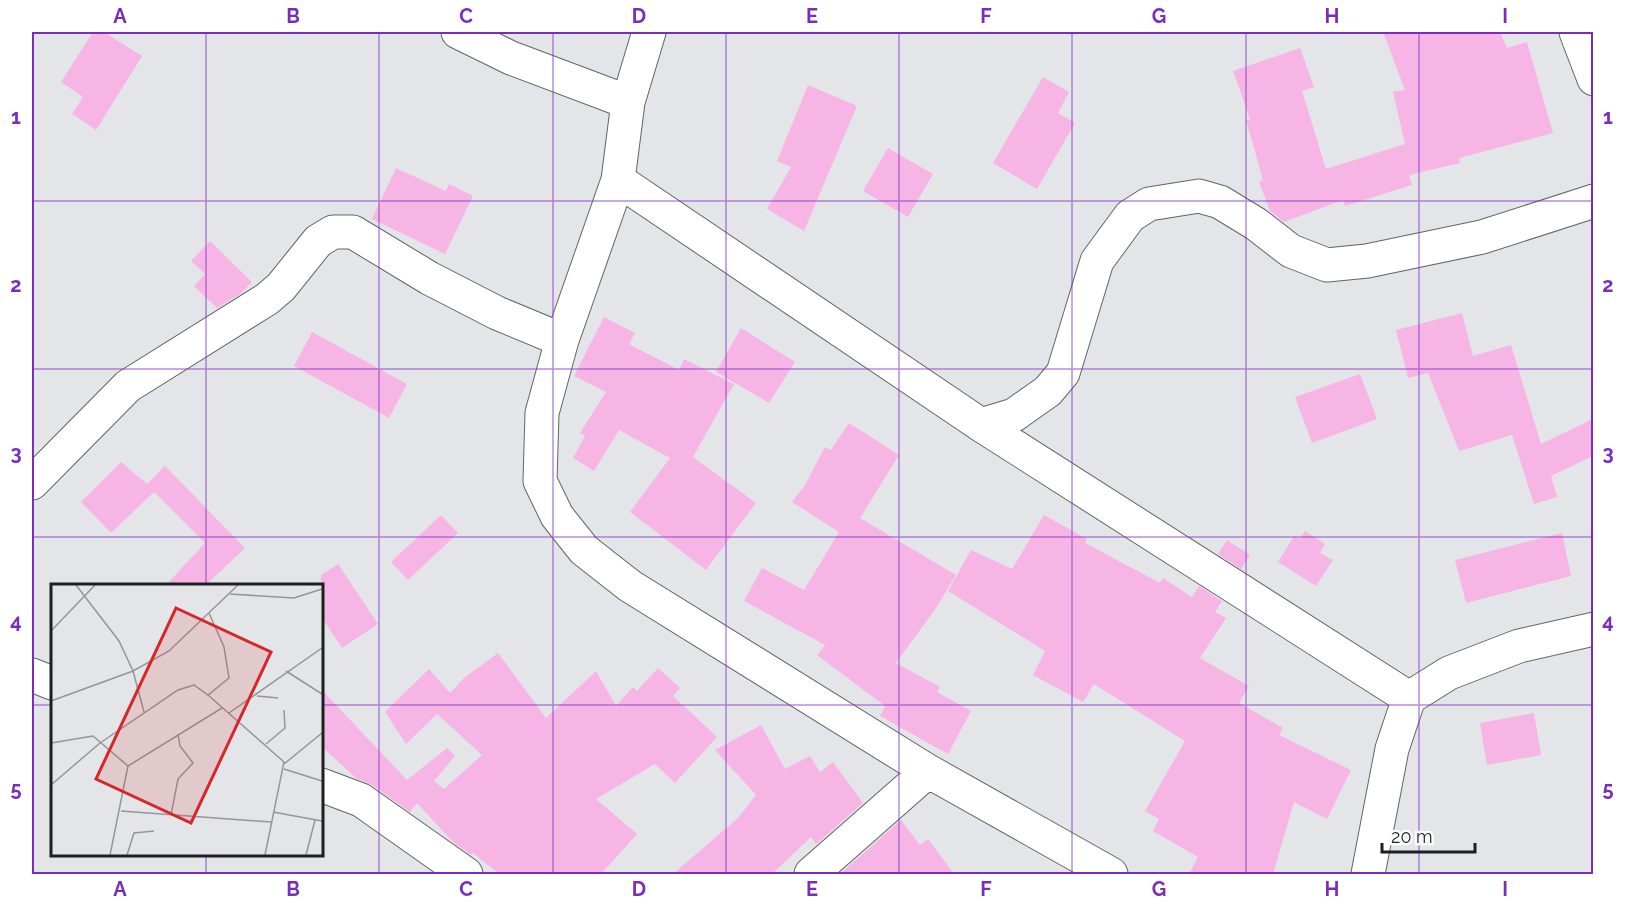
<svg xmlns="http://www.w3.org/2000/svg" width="1625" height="906" font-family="Raleway,sans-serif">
<rect width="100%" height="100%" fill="#e4e5e8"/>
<path fill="#f7b5e6" d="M 93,32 L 104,32 L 142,56 L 96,130 L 72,114 L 83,97 L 61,82 Z
M 1383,32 L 1500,32 L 1507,48 L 1527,42 L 1553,133 L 1459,158 L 1460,163 L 1409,175 L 1412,185 L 1345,206 L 1343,200 L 1284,222 L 1270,211 L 1259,182 L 1263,180 L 1246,120 L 1250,119 L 1233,71 L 1300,48 L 1314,87 L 1302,91 L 1326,169 L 1405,144 L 1393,92 L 1405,90 Z
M 1043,77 L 1069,92 L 1058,113 L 1075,123 L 1037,189 L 993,163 Z
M 808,85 L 857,106 L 804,231 L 767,209 L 791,167 L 777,161 Z
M 888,148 L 933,174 L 908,217 L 863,191 Z
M 396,168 L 446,191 L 449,184 L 473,196 L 445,254 L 372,219 Z
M 210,241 L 252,282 L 240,294 L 217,308 L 194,286 L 205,274 L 191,261 Z
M 1462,313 L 1473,356 L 1511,345 L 1541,444 L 1593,419 L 1593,456 L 1551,476 L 1557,497 L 1534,504 L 1512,435 L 1459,451 L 1428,373 L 1408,378 L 1396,330 Z
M 604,317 L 635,333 L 629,344 L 679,370 L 684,359 L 734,384 L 693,457 L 756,503 L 706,570 L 630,512 L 670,458 L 619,430 L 594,471 L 573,458 L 585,436 L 580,433 L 606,392 L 574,376 Z
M 741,328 L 795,362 L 769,403 L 716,372 Z
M 312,332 L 407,384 L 389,418 L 294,366 Z
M 1360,374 L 1377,419 L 1312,443 L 1295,397 Z
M 849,423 L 899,455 L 860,518 L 956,575 L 936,608 L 896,663 L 940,687 L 937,692 L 971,711 L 948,754 L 880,716 L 885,706 L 817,655 L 825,645 L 744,601 L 762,568 L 804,590 L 839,532 L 792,502 L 805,485 L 825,447 L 831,450 Z
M 121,462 L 147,484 L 165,466 L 245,548 L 206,585 L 166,585 L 205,543 L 154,492 L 111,533 L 81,502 Z
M 441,515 L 458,533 L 408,580 L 391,562 Z
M 1044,515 L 1087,539 L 1085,543 L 1160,583 L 1163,578 L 1192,597 L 1199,586 L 1222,601 L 1215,612 L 1226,618 L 1200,658 L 1249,686 L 1239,703 L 1283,728 L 1279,735 L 1351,770 L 1327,819 L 1294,802 L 1273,874 L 1189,874 L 1198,857 L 1153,831 L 1159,819 L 1145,811 L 1185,741 L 1094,684 L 1083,702 L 1033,675 L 1045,651 L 948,591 L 971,550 L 1012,569 Z
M 1305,531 L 1325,544 L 1320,553 L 1333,560 L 1316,586 L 1278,562 L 1294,536 L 1300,539 Z
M 1562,533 L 1571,576 L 1466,603 L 1455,560 Z
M 1227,540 L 1250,555 L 1241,569 L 1218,554 Z
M 338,564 L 378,624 L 342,648 L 321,616 L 321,575 Z
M 498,653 L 546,718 L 596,671 L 616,706 L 633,687 L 637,691 L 658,668 L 680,688 L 673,696 L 717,737 L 675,783 L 655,764 L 596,799 L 637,834 L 601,874 L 499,874 L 473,853 L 471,855 L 454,843 L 417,803 L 410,812 L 372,785 L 356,778 L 321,746 L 321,689 L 407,780 L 447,748 L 455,756 L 434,781 L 444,789 L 482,755 L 437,714 L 406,744 L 385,712 L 429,669 L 450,693 L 464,678 Z
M 1534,713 L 1541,755 L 1487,765 L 1480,723 Z
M 761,725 L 785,769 L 810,756 L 820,772 L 833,762 L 863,803 L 816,844 L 811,837 L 772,874 L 673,874 L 738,818 L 756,795 L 715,750 Z
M 901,820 L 920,845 L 928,839 L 954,874 L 840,874 Z"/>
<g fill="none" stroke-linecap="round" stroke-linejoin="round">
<defs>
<path id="street" d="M 458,32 L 511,58 L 628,102
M 1576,32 L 1594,79
M 618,180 L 981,425 L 1409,698
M 562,340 L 618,180 L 628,102 L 649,32
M 981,425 L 1014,415 L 1048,391 L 1063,373 L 1097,261 L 1130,216 L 1149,204 L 1199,196 L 1220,202 L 1256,224 L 1291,251 L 1327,265 L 1367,261 L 1482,237 L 1594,201
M 32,483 L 128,386 L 267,299 L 281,287 L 318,241 L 333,232 L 353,232 L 429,278 L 497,313 L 562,340 L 542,413 L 540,481 L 557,516 L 584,550 L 630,586 L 928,771 L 1111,874
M 32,675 L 52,683
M 321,785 L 361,800 L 466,874
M 811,874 L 928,771
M 1368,874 L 1392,749 L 1409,698 L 1449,673 L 1519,646 L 1594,629"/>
</defs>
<use href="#street" stroke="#646467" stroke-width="35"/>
<use href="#street" stroke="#fff" stroke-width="33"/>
</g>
<path fill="none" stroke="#7b2cbf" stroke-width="1.5" stroke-opacity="0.55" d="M 206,32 L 206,585M 379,32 L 379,874M 553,32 L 553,874M 726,32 L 726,874M 899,32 L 899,874M 1072,32 L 1072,874M 1246,32 L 1246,874M 1419,32 L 1419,874M 32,201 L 1594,201M 32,369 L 1594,369M 32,537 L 1594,537M 32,705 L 52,705M 321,705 L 1594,705M 206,854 L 206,874"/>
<g transform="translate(51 584)">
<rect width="272" height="272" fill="#e4e5e8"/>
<path fill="none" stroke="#959698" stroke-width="1.5" d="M 25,1 L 68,57 L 82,87 L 93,128M 179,10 L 243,14 L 271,5M 0,47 L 44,1M 235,87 L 271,110M 157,111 L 233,178 L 214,271M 206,112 L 227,114M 0,117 L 82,87 L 118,67 L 187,1M 178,129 L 271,64M 0,159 L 42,152 L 77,182 L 59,271M 215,160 L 234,144 L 233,126M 233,180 L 271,149M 77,182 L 171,124M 233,185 L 271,197M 0,201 L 49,159 L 127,106 L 143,101 L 157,111 L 178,94 L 173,63 L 158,29M 70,227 L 220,238M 222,228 L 271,237M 120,231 L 127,195 L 142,179 L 129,162 L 127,150M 76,271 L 83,249 L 103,247M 255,271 L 264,236"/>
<path fill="#d62828" fill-opacity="0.15" stroke="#d62828" stroke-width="3" d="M 125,24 L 220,68 L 140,239 L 45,195 Z"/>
<rect width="272" height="272" fill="none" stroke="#1e1f20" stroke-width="3"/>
</g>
<rect width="1625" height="906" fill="none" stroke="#ffffff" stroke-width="66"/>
<path d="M1382 843v9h93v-9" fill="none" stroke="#1e1f20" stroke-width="3"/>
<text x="1391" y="843" font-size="18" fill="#1e1f20" stroke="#ffffff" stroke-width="4.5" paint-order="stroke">20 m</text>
<rect x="33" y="33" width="1559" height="840" fill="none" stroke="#7b2cbf" stroke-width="2"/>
<g font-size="20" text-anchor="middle" font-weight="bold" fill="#7b2cbf">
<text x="120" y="23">A</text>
<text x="293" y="23">B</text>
<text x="466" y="23">C</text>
<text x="639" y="23">D</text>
<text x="812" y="23">E</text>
<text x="986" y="23">F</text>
<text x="1159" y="23">G</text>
<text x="1332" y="23">H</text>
<text x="1505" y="23">I</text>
<text x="16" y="124">1</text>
<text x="1608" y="124">1</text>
<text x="16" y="292">2</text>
<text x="1608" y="292">2</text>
<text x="16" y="460">3</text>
<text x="1608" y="460">3</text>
<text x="16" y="628">4</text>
<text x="1608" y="628">4</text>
<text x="16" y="796">5</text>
<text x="1608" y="796">5</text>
<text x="120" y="896">A</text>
<text x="293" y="896">B</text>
<text x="466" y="896">C</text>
<text x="639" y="896">D</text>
<text x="812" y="896">E</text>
<text x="986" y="896">F</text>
<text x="1159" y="896">G</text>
<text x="1332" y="896">H</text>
<text x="1505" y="896">I</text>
</g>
</svg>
